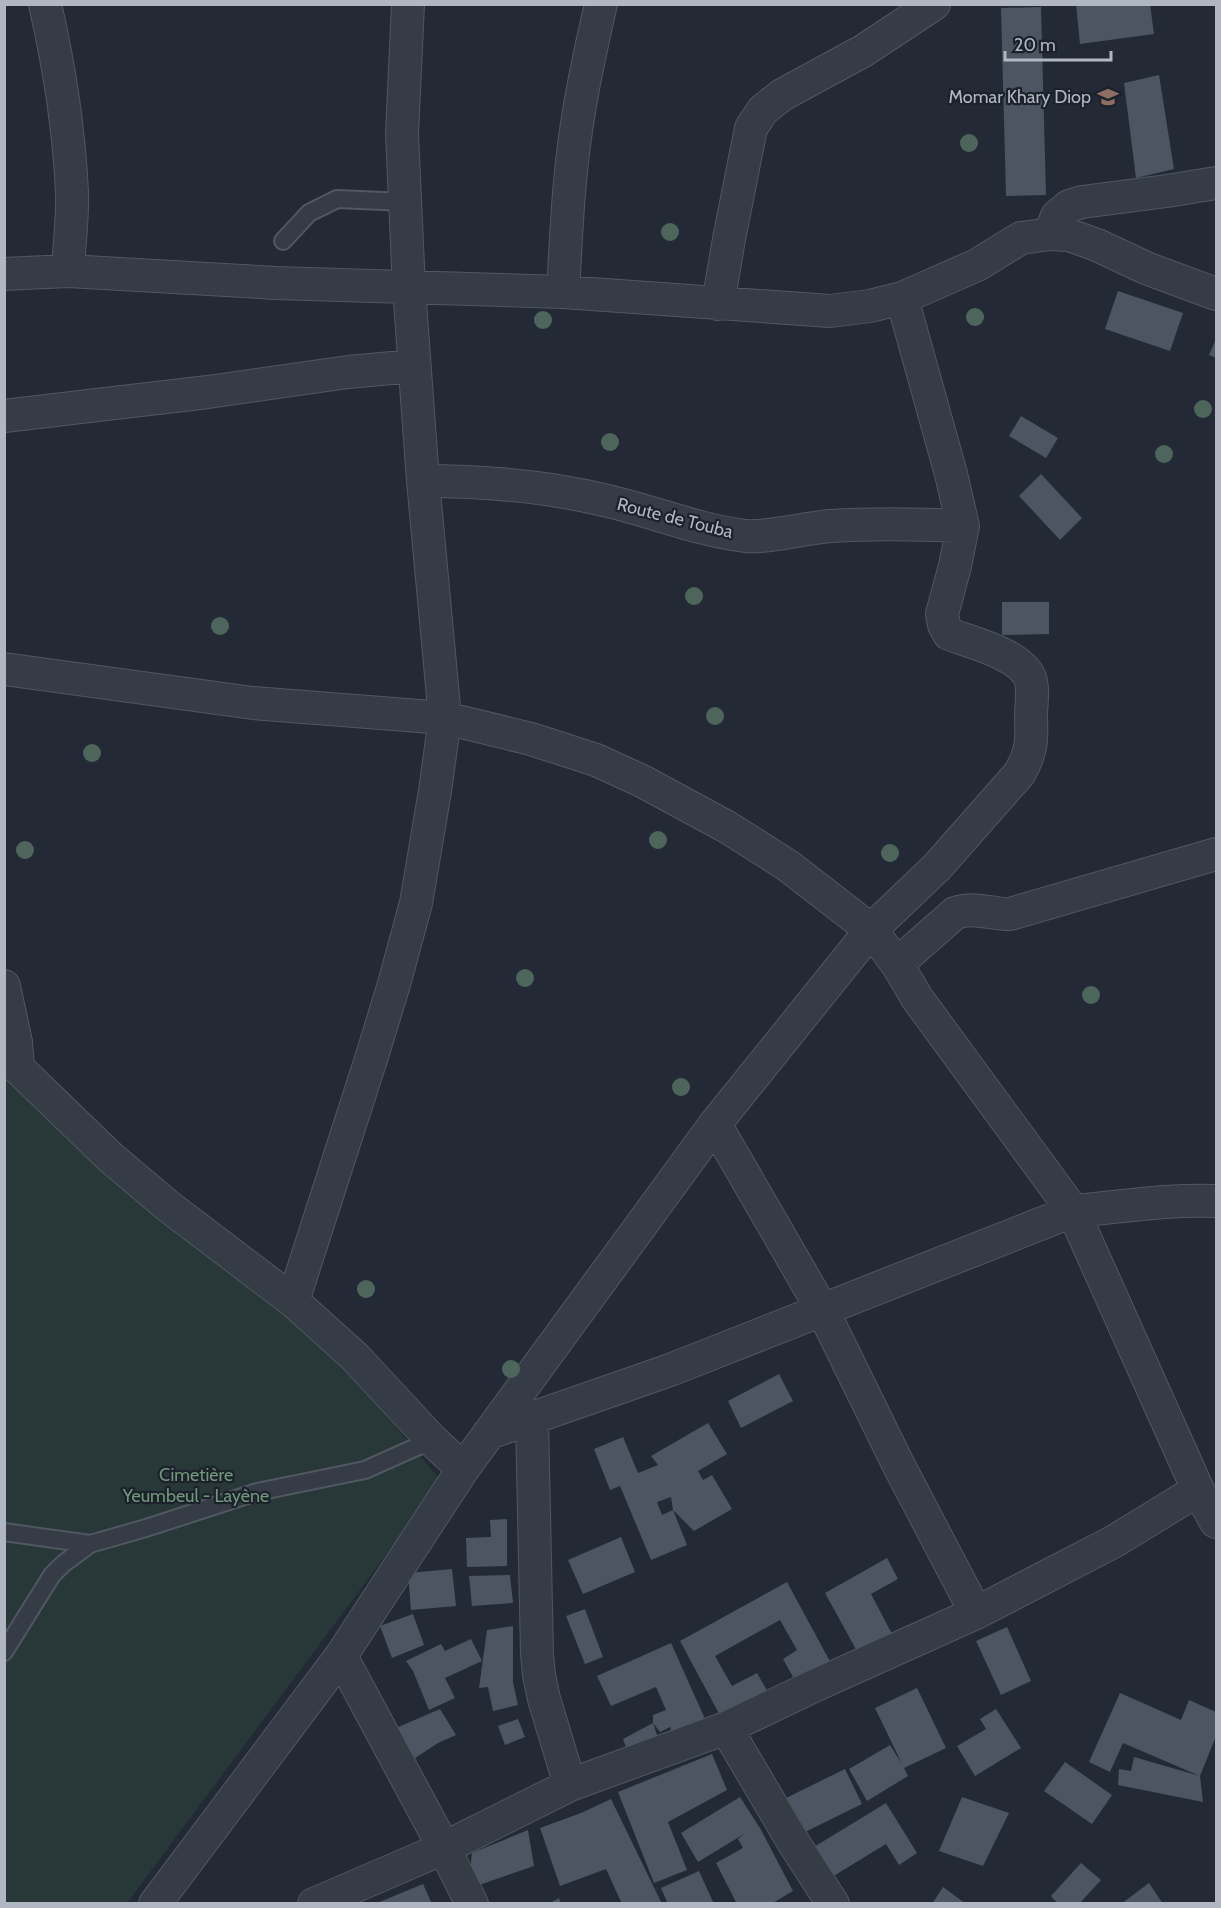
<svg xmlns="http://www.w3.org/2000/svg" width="1221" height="1908" font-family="Cabin,sans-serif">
<rect width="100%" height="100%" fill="#232a35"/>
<path fill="#283838" d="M 4,1065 L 292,1302 L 441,1481 L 127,1903 L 5,1903 Z"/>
<path fill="#4c5561" d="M 1076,4 L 1150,4 L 1154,34 L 1080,44 Z
M 1041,7 L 1046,195 L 1006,196 L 1001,8 Z
M 1159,75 L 1174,169 L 1136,178 L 1124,83 Z
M 1118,291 L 1183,313 L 1170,351 L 1105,329 Z
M 1216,339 L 1216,358 L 1209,355 Z
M 1021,416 L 1058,438 L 1046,458 L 1009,436 Z
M 1041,474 L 1082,518 L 1060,540 L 1019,496 Z
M 1002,602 L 1049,602 L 1049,634 L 1002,635 Z
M 779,1374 L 793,1401 L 741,1428 L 728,1401 Z
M 708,1423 L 727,1454 L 698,1471 L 703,1480 L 712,1475 L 732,1509 L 694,1531 L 673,1510 L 671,1497 L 657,1502 L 662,1515 L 673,1510 L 687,1545 L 651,1560 L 620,1486 L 610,1490 L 594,1449 L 623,1437 L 638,1473 L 658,1465 L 651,1456 Z
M 507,1519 L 507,1566 L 467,1567 L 466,1538 L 491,1537 L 490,1520 Z
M 621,1537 L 635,1572 L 583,1594 L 568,1560 Z
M 887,1558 L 898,1579 L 871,1594 L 892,1634 L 858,1653 L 825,1593 Z
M 452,1569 L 456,1606 L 411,1610 L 408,1573 Z
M 510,1575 L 513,1603 L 472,1606 L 469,1576 Z
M 787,1582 L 833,1667 L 798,1686 L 783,1659 L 797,1650 L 780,1620 L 715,1656 L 732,1686 L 757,1673 L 770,1696 L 723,1721 L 680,1641 Z
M 585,1609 L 603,1657 L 585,1664 L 566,1616 Z
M 413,1614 L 424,1645 L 392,1658 L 380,1626 Z
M 513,1626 L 513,1682 L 518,1705 L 493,1711 L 488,1687 L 479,1688 L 487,1630 Z
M 1007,1627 L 1031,1681 L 1001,1695 L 976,1641 Z
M 471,1639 L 482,1661 L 445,1678 L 455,1698 L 429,1710 L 413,1671 L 406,1661 L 441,1644 L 445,1651 Z
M 671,1643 L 710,1730 L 677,1745 L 670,1727 L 660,1732 L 653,1723 L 661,1747 L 630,1758 L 623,1739 L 653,1723 L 653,1715 L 666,1710 L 656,1687 L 611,1706 L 597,1676 Z
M 917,1688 L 946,1748 L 904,1768 L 908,1776 L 867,1801 L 849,1769 L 890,1745 L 902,1764 L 875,1708 Z
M 1120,1693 L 1181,1720 L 1189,1700 L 1216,1712 L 1216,1736 L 1200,1776 L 1123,1743 L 1110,1772 L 1089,1762 Z
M 440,1709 L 456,1735 L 438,1743 L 406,1764 L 389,1731 Z
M 996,1709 L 1021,1748 L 975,1776 L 957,1746 L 986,1729 L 980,1719 Z
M 518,1719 L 525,1737 L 505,1745 L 498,1726 Z
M 712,1754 L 727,1790 L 668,1822 L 687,1870 L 654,1883 L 618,1792 Z
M 1134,1757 L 1200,1776 L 1203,1802 L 1118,1785 L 1119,1769 L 1131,1771 Z
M 1065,1762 L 1112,1795 L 1092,1824 L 1044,1791 Z
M 845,1769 L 862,1804 L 801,1834 L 784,1799 Z
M 740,1797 L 760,1828 L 793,1891 L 771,1904 L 737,1904 L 716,1863 L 743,1848 L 738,1839 L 744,1834 L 698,1862 L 681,1833 Z
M 962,1797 L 1009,1813 L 983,1866 L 939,1851 Z
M 611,1799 L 662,1904 L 622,1904 L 606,1869 L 560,1886 L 540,1828 L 581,1813 Z
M 886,1803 L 917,1853 L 899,1865 L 886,1844 L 827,1880 L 809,1850 Z
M 528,1830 L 534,1866 L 468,1889 L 472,1853 Z
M 1081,1863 L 1101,1880 L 1079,1904 L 1058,1904 L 1051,1896 Z
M 699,1871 L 714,1904 L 668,1904 L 661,1888 Z
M 1149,1883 L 1163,1904 L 1121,1904 Z
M 423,1884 L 432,1904 L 377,1904 L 377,1903 Z
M 943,1887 L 966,1904 L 932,1904 Z
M 559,1898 L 561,1904 L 548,1904 Z"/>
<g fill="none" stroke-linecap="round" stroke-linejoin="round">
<defs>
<path id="lane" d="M 283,241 L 309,213 L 337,199 L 406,202
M 4,1532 L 90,1544
M 4,1652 L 52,1575 L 63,1564 L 90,1544 L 146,1528 L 257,1492 L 365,1470 L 432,1440"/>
<path id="street" d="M 45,4 C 59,65 69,130 72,192 C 73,218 69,245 68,271
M 1050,234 L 1057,216 L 1069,206 L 1082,202 L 1167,191 L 1216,183
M 4,274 L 68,271 L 276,283 L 563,292 L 830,311 L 870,306 L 902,298 L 977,265 L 1021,238 L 1050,234 L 1069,235 L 1097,245 L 1146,268 L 1216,294
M 563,292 C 566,239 568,184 576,131 C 582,88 591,47 601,4
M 718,304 L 729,239 L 751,128 L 763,110 L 782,95 L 863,51 L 934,4
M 4,416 L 208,392 L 348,372 L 414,366
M 423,481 C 486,481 547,486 608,501 C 654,512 698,530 745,536 C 769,538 805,528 831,526 C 875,523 918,524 963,526
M 4,669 L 253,703 L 445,718 L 531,739 L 596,760 L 642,781 L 727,827 L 787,865 L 871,930 L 897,964 L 917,998 L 1073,1211 L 1198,1490 L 1216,1522
M 897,964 L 955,913 C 974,906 989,914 1010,914 L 1216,854
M 4,986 L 16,1042 L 18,1068
M 4,1060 L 18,1068 L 110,1157 L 168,1206 L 293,1301 L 355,1357 L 432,1440 L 463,1469
M 715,1124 L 823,1311 L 898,1464 L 976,1613
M 293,1301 L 372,1056 L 394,984 L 416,903 L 435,791 L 445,718 L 423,481 L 409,288 L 402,134 L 408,4
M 532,1419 L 537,1654 L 539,1675 L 544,1699 L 570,1785
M 489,1433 L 670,1370 L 1073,1211 C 1121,1207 1169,1199 1216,1201
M 341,1656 L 444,1848 L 472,1904
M 726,1728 L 795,1845 L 833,1904
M 155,1904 L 341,1656 L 463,1469 L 715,1124 L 871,930 L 937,867 L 1019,774 C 1032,752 1032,740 1031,716 C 1031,705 1034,689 1030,678 C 1020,654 972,643 949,634 L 944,625 L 942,614 L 955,566 L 963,526 L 951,474 L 902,298
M 314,1904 L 444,1848 L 570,1785 L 726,1728 L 816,1685 L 976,1613 L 1113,1542 L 1198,1490"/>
</defs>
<use href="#lane" stroke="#515761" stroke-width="20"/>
<use href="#street" stroke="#515761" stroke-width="34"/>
<use href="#lane" stroke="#363c46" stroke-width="16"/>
<use href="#street" stroke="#363c46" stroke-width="32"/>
</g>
<g fill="#4e655c">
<circle cx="969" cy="143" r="9"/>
<circle cx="670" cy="232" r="9"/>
<circle cx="975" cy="317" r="9"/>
<circle cx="543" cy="320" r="9"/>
<circle cx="1203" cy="409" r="9"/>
<circle cx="610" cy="442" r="9"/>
<circle cx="1164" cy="454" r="9"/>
<circle cx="694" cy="596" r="9"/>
<circle cx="220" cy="626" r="9"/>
<circle cx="715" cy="716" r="9"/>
<circle cx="92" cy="753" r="9"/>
<circle cx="658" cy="840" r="9"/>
<circle cx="25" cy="850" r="9"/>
<circle cx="890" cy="853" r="9"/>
<circle cx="525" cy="978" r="9"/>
<circle cx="1091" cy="995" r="9"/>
<circle cx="681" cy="1087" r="9"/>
<circle cx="366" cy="1289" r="9"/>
<circle cx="511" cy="1369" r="9"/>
</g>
<defs>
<symbol id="school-bare" viewBox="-9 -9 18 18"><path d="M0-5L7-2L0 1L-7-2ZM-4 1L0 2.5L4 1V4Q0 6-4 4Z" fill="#8d6e63" stroke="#1c222b" stroke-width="2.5" paint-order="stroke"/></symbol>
</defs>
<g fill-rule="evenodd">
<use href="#school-bare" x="1093" y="82" width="30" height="30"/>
</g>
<g text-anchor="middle" stroke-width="4.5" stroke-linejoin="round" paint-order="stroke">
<g font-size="18" fill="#b1b7c2" stroke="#1c222b" text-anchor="end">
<text x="1091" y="103">Momar Khary Diop</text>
</g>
<g font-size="18" fill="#b1b7c2" stroke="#1c222b">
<text transform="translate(675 518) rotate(14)" y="6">Route de Touba</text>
</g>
<g font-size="18" fill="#72967b" stroke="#1c222b">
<text x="196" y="1481">Cimetière<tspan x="196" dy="21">Yeumbeul - Layène</tspan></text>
</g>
</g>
<rect width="1221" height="1908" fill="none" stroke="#b1b7c2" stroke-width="12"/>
<path d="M1005 51v9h106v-9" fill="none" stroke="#b1b7c2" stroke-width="3"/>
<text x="1014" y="51" font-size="18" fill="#b1b7c2" stroke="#1c222b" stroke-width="4.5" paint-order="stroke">20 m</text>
</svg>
